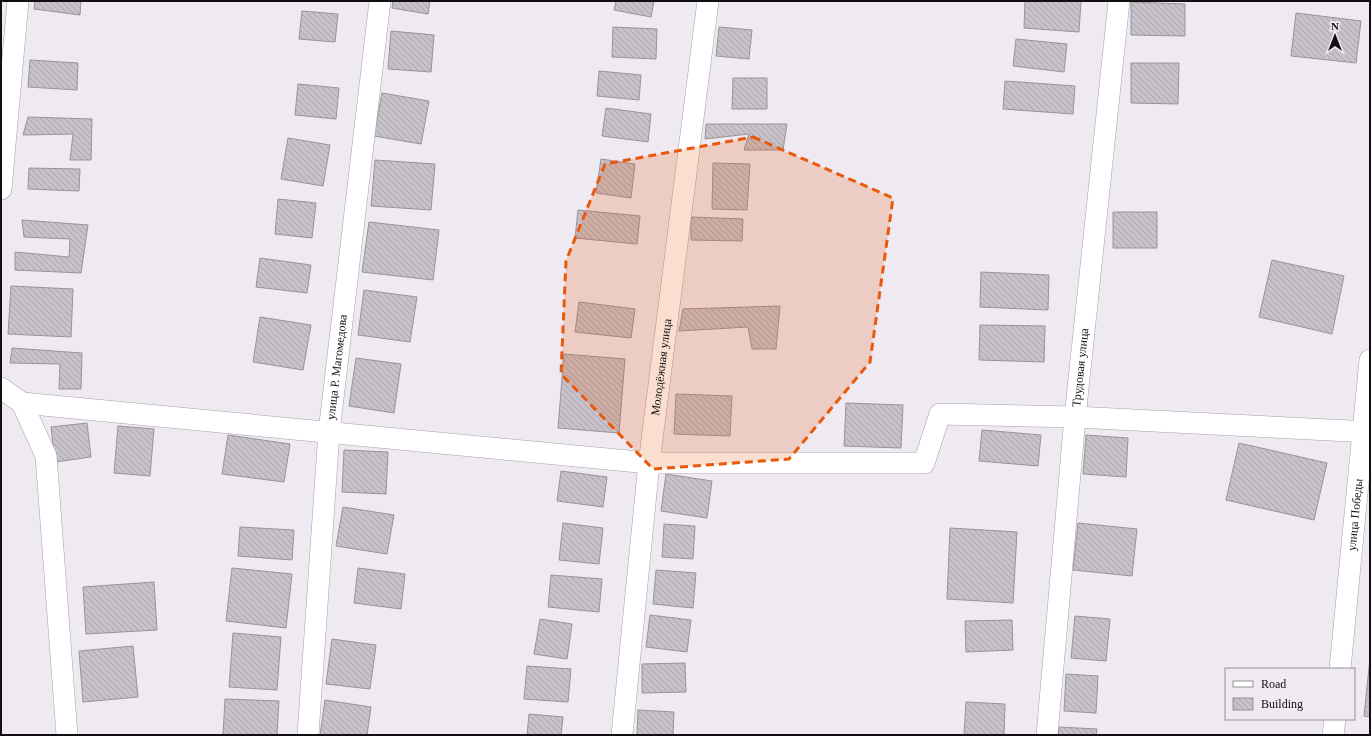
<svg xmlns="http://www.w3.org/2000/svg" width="1371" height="736" font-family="Georgia,serif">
<defs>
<pattern id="building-back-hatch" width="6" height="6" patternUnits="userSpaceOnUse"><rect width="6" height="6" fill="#c7c1ca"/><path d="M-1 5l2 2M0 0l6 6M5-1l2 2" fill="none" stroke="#aaa5ac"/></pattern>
</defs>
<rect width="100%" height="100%" fill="#efe9f2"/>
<path fill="url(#building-back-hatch)" stroke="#98929b" d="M 35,1 L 81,1 L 80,15 L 34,9 Z
M 393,1 L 430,1 L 428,14 L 392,8 Z
M 616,1 L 654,1 L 651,17 L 614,10 Z
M 1025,1 L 1081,1 L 1079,32 L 1024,28 Z
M 1131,2 L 1185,4 L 1185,36 L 1131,35 Z
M 302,11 L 338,14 L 335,42 L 299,39 Z
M 1296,13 L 1361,21 L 1356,63 L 1291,56 Z
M 613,27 L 657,29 L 656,59 L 612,57 Z
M 719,27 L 752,30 L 749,59 L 716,56 Z
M 391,31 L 434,35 L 431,72 L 388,69 Z
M 1016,39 L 1067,44 L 1064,72 L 1013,66 Z
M 30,60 L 78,63 L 77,90 L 28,87 Z
M 1131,63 L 1179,63 L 1178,104 L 1131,103 Z
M 599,71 L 641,75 L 639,100 L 597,96 Z
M 733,78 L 767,78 L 767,109 L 732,109 Z
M 1005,81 L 1075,86 L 1073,114 L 1003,109 Z
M 298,84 L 339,88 L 336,119 L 295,115 Z
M 382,93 L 429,101 L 421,144 L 374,136 Z
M 606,108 L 651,114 L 648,142 L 602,136 Z
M 28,117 L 92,119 L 91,160 L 70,160 L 73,134 L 23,135 Z
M 706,124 L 787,124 L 783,150 L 744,150 L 749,134 L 705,139 Z
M 288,138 L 330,145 L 323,186 L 281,179 Z
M 601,159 L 635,164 L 631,198 L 596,193 Z
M 375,160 L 435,164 L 431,210 L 371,206 Z
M 713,163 L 750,164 L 747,210 L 712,209 Z
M 29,168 L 80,169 L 79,191 L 28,189 Z
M 278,199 L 316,203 L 312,238 L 275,234 Z
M 578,210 L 640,216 L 637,244 L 575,238 Z
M 1113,212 L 1157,212 L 1157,248 L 1113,248 Z
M 691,217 L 743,219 L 742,241 L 691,240 Z
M 22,220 L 88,225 L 81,273 L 15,270 L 15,252 L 69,257 L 70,239 L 24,237 Z
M 369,222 L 439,230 L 433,280 L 362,272 Z
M 260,258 L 311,265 L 307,293 L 256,287 Z
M 1272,260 L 1344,276 L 1332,334 L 1259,317 Z
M 981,272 L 1049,275 L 1048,310 L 980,307 Z
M 11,286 L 73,289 L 71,337 L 8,334 Z
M 364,290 L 417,297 L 410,342 L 358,335 Z
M 579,302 L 635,309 L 631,338 L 575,332 Z
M 780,306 L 776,349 L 752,349 L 748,327 L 679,331 L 683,309 Z
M 260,317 L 311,325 L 303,370 L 253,362 Z
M 980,325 L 1045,326 L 1044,362 L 979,360 Z
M 12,348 L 82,353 L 81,389 L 59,389 L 60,364 L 10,363 Z
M 564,354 L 625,359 L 619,433 L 558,428 Z
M 356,358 L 401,364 L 394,413 L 349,406 Z
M 676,394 L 732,396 L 730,436 L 674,434 Z
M 846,403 L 903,405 L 901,448 L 844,446 Z
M 87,423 L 91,457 L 55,462 L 51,427 Z
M 118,426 L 154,429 L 150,476 L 114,473 Z
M 982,430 L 1041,435 L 1038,466 L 979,461 Z
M 228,435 L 290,444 L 284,482 L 222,474 Z
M 1086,435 L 1128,438 L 1126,477 L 1083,474 Z
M 1239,443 L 1327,463 L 1314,520 L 1226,500 Z
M 344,450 L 388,452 L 386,494 L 342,492 Z
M 561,471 L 607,477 L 603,507 L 557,501 Z
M 666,474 L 712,481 L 707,518 L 661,511 Z
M 343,507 L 394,515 L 387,554 L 336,546 Z
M 563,523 L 603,528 L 599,564 L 559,560 Z
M 1078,523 L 1137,529 L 1132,576 L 1073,570 Z
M 664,524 L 695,526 L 693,559 L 662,557 Z
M 240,527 L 294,530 L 292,560 L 238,556 Z
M 950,528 L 1017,532 L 1013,603 L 947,599 Z
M 232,568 L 292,574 L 286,628 L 226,621 Z
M 358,568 L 405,574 L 401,609 L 354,603 Z
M 656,570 L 696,573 L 693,608 L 653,604 Z
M 551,575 L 602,579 L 599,612 L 548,607 Z
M 154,582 L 157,630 L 86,634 L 83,587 Z
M 650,615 L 691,620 L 687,652 L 646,647 Z
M 1075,616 L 1110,619 L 1106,661 L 1071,658 Z
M 540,619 L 572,624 L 567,659 L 534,654 Z
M 1012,620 L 1013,650 L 966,652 L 965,621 Z
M 233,633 L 281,637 L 277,690 L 229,687 Z
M 332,639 L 376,645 L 370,689 L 326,684 Z
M 133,646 L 138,697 L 83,702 L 79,651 Z
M 1370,658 L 1370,717 L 1364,716 Z
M 685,663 L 686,692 L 642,693 L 642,664 Z
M 527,666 L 571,669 L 568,702 L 524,699 Z
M 1066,674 L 1098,676 L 1096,713 L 1064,711 Z
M 225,699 L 279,701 L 277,735 L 223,735 Z
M 325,700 L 371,707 L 367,735 L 320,735 Z
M 966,702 L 1005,704 L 1004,735 L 964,735 Z
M 638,710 L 674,712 L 673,735 L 637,735 Z
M 529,714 L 563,717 L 561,735 L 527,735 Z
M 1059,727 L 1097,729 L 1096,735 L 1058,735 Z"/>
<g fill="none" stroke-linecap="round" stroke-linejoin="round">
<defs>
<g id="minor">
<path d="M 1,189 L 18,1"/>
<path d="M 1,388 L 22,403 L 46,456 L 67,735"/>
<path d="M 22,403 L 649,463 L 924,463 L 940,414 L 1075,417 L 1370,432"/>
<path id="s1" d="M 1340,669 L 1370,360"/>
<path id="s2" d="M 308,735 L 329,432 L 380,1"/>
<path id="s3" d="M 622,735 L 649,463 L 708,1"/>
<path id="s4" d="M 1047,735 L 1075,417 L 1119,1"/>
<path d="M 1333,735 L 1335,719"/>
</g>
</defs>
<use href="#minor" stroke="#a6a0a9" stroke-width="22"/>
<use href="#minor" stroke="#fff" stroke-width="21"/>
</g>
<path fill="#e8590c" fill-opacity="0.2" stroke="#e8590c" stroke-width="3" stroke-dasharray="8 5" stroke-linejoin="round" d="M 753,137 L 893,198 L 870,362 L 789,459 L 653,469 L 561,374 L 566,261 L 605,164 Z"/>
<g text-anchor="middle" stroke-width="3" stroke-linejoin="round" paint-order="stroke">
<g font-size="12" fill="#110f12" stroke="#efe9f2">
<text dy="4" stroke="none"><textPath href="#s2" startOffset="369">улица Р. Магомедова</textPath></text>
<text dy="4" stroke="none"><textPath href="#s3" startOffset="370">Молодёжная улица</textPath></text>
<text dy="4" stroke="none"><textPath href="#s4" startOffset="369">Трудовая улица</textPath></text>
<text dy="4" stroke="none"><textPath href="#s1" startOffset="155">улица Победы</textPath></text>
</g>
</g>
<rect width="1371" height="736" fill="none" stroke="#110f12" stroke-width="4"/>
<rect x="1225" y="668" width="130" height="52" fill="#efe9f2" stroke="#969298"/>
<rect x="1233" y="681" width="20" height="6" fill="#ffffff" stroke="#969298"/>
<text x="1261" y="688" font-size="12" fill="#110f12">Road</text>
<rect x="1233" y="698" width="20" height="12" fill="url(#building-back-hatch)" stroke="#969298"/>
<text x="1261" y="708" font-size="12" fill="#110f12">Building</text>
<g transform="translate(1335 36)" stroke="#efe9f2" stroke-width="3" paint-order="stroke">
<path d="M0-3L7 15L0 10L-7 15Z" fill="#110f12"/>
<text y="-6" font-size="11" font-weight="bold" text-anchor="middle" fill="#110f12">N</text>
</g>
</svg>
